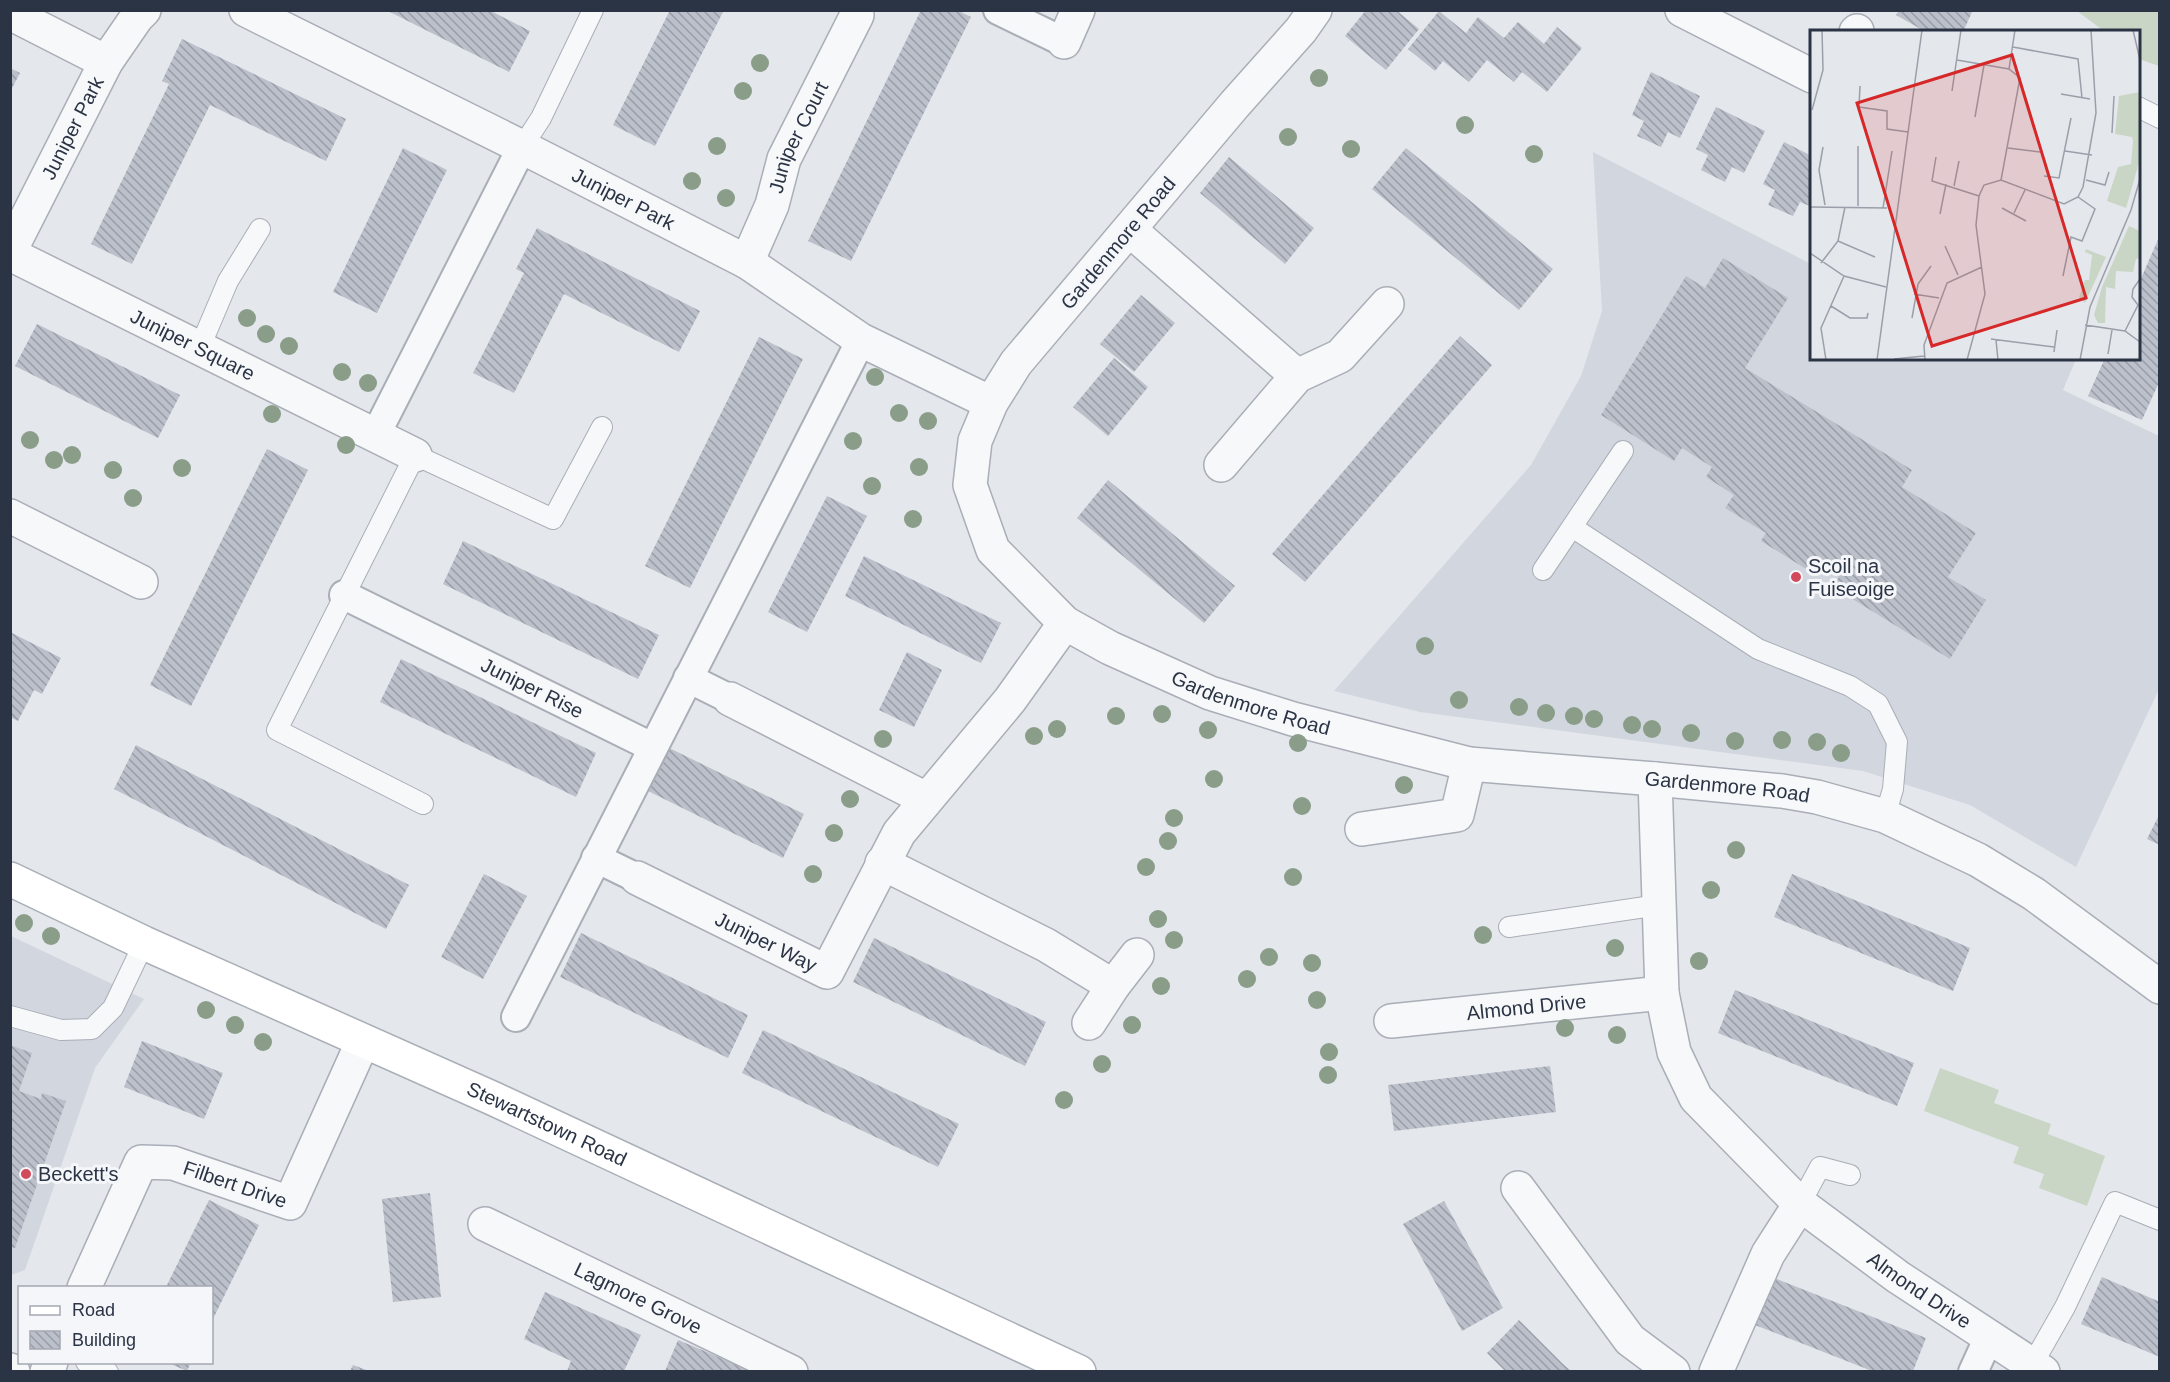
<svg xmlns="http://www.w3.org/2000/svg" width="2170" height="1382" font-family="Helvetica,sans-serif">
<defs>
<pattern id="building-back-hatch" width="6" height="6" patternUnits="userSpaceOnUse" patternTransform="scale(1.5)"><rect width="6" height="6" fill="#bbc0ca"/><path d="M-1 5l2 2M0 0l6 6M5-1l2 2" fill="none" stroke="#989da6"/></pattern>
</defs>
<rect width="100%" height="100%" fill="#e4e7ec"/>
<path fill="#d2d6de" d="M 1593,152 L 1811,264 L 1812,358 L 2076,359 L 2063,390 L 2159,436 L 2159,689 L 2076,867 L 1970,805 L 1863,771 L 1420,712 L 1334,691 L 1531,465 L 1581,376 L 1602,311 Z
M 11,936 L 144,999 L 95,1068 L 25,1270 L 11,1275 Z"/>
<path fill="#c9d6c5" d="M 2077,11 L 2159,11 L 2159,66 L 2139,59 L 2138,32 L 2104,31 Z
M 1940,1068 L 1999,1090 L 1994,1103 L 2051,1124 L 2048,1134 L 2105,1156 L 2087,1206 L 2039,1188 L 2044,1174 L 2013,1163 L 2019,1147 L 1924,1111 Z"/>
<path fill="url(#building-back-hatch)" d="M 386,10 L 489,10 L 530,31 L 509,72 Z
M 670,10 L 724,10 L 655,146 L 613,125 Z
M 921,10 L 957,10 L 971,17 L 851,261 L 808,241 Z
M 1366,10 L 1396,10 L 1419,29 L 1386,70 L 1345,36 Z
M 1899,10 L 1970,10 L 1972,12 L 1963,32 L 1926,32 L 1896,15 Z
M 1439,11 L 1466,33 L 1478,17 L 1504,38 L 1518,22 L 1544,44 L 1557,27 L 1582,48 L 1547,92 L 1522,72 L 1514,82 L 1487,60 L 1469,82 L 1443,61 L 1435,71 L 1408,49 Z
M 182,39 L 346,119 L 326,161 L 210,105 L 132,264 L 91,244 L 169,84 L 162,81 Z
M 10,68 L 20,73 L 10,92 Z
M 1651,72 L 1700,96 L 1680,138 L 1668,132 L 1661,147 L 1637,136 L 1644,121 L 1632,115 Z
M 1716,107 L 1765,131 L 1744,173 L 1732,167 L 1725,182 L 1701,170 L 1708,155 L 1696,149 Z
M 1784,142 L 1812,156 L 1812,207 L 1800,202 L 1793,216 L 1768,205 L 1775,190 L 1763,184 Z
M 403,148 L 447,170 L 377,313 L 333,292 Z
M 1406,148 L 1553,269 L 1519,310 L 1372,189 Z
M 1229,157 L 1314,228 L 1285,264 L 1200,193 Z
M 537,228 L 700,311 L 679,352 L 564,294 L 514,393 L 473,373 L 524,273 L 516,269 Z
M 2160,235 L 2160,380 L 2142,420 L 2088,396 L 2105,358 L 2139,358 L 2139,283 Z
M 1723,258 L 1788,298 L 1745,368 L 1912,470 L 1902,487 L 1976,533 L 1948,577 L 1986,600 L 1950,659 L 1833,587 L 1839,577 L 1817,563 L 1811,572 L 1761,541 L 1766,533 L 1725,508 L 1734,495 L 1706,477 L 1712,467 L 1682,448 L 1674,461 L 1601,415 L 1686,276 L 1705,288 Z
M 1141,295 L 1175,323 L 1134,372 L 1100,344 Z
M 37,324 L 180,395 L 158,438 L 15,366 Z
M 1460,336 L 1492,365 L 1305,582 L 1272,554 Z
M 759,337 L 803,359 L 690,588 L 645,566 Z
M 1114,358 L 1148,387 L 1108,436 L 1073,407 Z
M 267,449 L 308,470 L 191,706 L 150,685 Z
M 1108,480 L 1235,586 L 1204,623 L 1077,518 Z
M 827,496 L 867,516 L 807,632 L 768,612 Z
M 463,541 L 659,635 L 638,679 L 443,584 Z
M 864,556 L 1001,623 L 981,663 L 845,596 Z
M 10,632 L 61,658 L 42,694 L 34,690 L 18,721 L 10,717 Z
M 907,652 L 942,670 L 914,727 L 879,710 Z
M 401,659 L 596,753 L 576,797 L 380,702 Z
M 661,744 L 804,814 L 783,858 L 640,787 Z
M 136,745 L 409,885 L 386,929 L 114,789 Z
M 2160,813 L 2160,845 L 2147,839 Z
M 484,874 L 527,896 L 483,979 L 441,957 Z
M 1792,874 L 1970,948 L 1953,991 L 1774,917 Z
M 581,933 L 748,1015 L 728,1058 L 560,977 Z
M 874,938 L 1046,1022 L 1025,1066 L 853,982 Z
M 1735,990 L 1914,1063 L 1897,1106 L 1718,1033 Z
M 763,1030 L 959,1124 L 938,1167 L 742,1073 Z
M 142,1041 L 223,1073 L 204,1119 L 124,1087 Z
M 10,1045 L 32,1053 L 19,1091 L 41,1099 L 42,1093 L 66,1101 L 15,1248 L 10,1247 Z
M 1550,1066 L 1556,1112 L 1394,1131 L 1388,1085 Z
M 430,1193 L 441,1297 L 393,1302 L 382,1199 Z
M 209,1200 L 259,1225 L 212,1321 L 212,1287 L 166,1287 Z
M 1444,1201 L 1503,1308 L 1462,1331 L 1403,1224 Z
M 2102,1277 L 2160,1302 L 2160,1357 L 2081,1324 Z
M 1774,1278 L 1926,1338 L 1913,1371 L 1872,1371 L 1755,1325 Z
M 545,1292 L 641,1335 L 624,1371 L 567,1371 L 571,1361 L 524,1339 Z
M 1519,1320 L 1563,1364 L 1571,1371 L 1505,1371 L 1487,1353 Z
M 678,1340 L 707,1352 L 750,1371 L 665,1371 Z
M 166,1362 L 191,1362 L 187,1371 Z
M 353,1365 L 369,1371 L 350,1371 Z"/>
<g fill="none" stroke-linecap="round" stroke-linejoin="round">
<defs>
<path id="service" d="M 2138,107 L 2160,118
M 522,147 L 541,118 L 593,10
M 200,347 L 228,281 L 260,229
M 1572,527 L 1758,649 L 1850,686 L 1878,704 L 1897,742 L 1893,789 L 1885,816
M 1543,570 L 1623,451
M 423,804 L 277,730 L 415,455 L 553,519 L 602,427
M 1509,927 L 1659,905
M 10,1016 L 61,1030 L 92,1029 L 113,1008 L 144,943
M 1800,1204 L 1820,1167 L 1850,1175
M 86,1362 L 108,1372
M 2032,1365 L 2065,1307 L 2115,1202 L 2160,1220"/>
<g id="pedestrian">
<path d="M 998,10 L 1064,42"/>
<path d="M 375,436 L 522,147"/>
<path id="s1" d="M 344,595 L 652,747"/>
<path d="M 688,678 L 730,699"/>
<path d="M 596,858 L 637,878"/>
<path d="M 516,1017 L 861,340"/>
<path d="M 1973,1372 L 1989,1337"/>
</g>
<g id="minor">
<path id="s2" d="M 246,10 L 522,147 L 747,262 L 861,340 L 991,403"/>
<path id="s3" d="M 1315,10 L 1301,30 L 1235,104 L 1016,363 L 991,403 L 975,441 L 970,485 L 993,550 L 1065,623 L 1110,648 L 1210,693 L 1293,719 L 1469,764 L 1655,779 L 1782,791 L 1817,797 L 1885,816 L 1978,860 L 2034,894 L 2160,987"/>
<path d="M 1682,10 L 1812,76"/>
<path d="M 10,13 L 106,62"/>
<path d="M 1856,32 L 1857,31"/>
<path d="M 1064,42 L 1078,10"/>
<path d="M 1130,230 L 1297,376"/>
<path id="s4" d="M 10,251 L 106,62 L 137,17 L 144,10"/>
<path id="s5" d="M 10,254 L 415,455"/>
<path id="s6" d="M 747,262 L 772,205 L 784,159 L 857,15"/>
<path d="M 1221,465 L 1297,376 L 1340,356 L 1387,304"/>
<path d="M 10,516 L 141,582"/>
<path d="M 730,699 L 926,799"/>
<path id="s7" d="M 1655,779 L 1662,993 L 1674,1052 L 1696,1098 L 1800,1204 L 1898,1277 L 2043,1372"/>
<path d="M 1362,829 L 1457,815 L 1469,764"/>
<path d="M 882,863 L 1046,945 L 1113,986"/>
<path id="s8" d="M 637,878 L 827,972 L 899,833 L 1010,700 L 1065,623"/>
<path id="s9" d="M 1391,1021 L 1662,993"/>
<path d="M 1089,1023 L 1113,986 L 1137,955"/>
<path d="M 1518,1188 L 1630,1340 L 1673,1372"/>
<path id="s10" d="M 485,1224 L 791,1372"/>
<path id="s11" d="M 84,1288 L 141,1162 L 173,1163 L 290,1203 L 363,1041"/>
<path d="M 10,1370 L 13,1372"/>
<path d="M 47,1372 L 51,1362"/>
<path d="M 1716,1372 L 1768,1254 L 1800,1204"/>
</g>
<g id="secondary">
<path id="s12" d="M 10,879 L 144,943 L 492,1098 L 1079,1372"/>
</g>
</defs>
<use href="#service" stroke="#a9aeb7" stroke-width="22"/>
<use href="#pedestrian" stroke="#a9aeb7" stroke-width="32"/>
<use href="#minor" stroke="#a9aeb7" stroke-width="36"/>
<use href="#secondary" stroke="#a9aeb7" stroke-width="36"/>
<use href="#service" stroke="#f7f8fa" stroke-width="20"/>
<use href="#pedestrian" stroke="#f7f8fa" stroke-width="28"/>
<use href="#minor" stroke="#f7f8fa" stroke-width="33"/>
<use href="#secondary" stroke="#fff" stroke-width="33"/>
</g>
<g fill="#899d89">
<circle cx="760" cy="63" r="9"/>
<circle cx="1319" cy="78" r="9"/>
<circle cx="743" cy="91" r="9"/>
<circle cx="1465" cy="125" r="9"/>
<circle cx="1288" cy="137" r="9"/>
<circle cx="717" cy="146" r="9"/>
<circle cx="1351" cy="149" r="9"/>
<circle cx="1534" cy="154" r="9"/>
<circle cx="692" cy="181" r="9"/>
<circle cx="726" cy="198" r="9"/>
<circle cx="247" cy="318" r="9"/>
<circle cx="266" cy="334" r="9"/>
<circle cx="289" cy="346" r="9"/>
<circle cx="342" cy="372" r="9"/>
<circle cx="875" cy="377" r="9"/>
<circle cx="368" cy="383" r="9"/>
<circle cx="899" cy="413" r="9"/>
<circle cx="272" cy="414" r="9"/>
<circle cx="928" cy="421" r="9"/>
<circle cx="30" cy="440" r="9"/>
<circle cx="853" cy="441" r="9"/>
<circle cx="346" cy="445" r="9"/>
<circle cx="72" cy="455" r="9"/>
<circle cx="54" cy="460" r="9"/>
<circle cx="919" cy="467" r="9"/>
<circle cx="182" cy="468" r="9"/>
<circle cx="113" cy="470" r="9"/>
<circle cx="872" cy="486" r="9"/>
<circle cx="133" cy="498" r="9"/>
<circle cx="913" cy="519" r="9"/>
<circle cx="1425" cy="646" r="9"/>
<circle cx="1459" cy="700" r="9"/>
<circle cx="1519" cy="707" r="9"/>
<circle cx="1546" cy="713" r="9"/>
<circle cx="1162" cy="714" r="9"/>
<circle cx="1116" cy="716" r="9"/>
<circle cx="1574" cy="716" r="9"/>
<circle cx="1594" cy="719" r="9"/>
<circle cx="1632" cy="725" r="9"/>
<circle cx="1057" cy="729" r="9"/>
<circle cx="1652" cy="729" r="9"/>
<circle cx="1208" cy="730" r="9"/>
<circle cx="1691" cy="733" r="9"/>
<circle cx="1034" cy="736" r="9"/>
<circle cx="883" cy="739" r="9"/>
<circle cx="1782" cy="740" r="9"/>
<circle cx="1735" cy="741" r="9"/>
<circle cx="1817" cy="742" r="9"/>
<circle cx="1298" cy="743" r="9"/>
<circle cx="1841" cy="753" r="9"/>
<circle cx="1214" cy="779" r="9"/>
<circle cx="1404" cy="785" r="9"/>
<circle cx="850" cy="799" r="9"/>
<circle cx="1302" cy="806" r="9"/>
<circle cx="1174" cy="818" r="9"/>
<circle cx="834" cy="833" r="9"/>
<circle cx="1168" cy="841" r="9"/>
<circle cx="1736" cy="850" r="9"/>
<circle cx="1146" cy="867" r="9"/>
<circle cx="813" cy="874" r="9"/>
<circle cx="1293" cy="877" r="9"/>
<circle cx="1711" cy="890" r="9"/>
<circle cx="1158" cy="919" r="9"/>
<circle cx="24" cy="923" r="9"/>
<circle cx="1483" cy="935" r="9"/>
<circle cx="51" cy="936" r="9"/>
<circle cx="1174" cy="940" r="9"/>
<circle cx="1615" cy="948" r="9"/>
<circle cx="1269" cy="957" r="9"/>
<circle cx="1699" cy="961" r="9"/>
<circle cx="1312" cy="963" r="9"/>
<circle cx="1247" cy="979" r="9"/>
<circle cx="1161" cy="986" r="9"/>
<circle cx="1317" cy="1000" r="9"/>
<circle cx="206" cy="1010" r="9"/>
<circle cx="235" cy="1025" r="9"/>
<circle cx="1132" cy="1025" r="9"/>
<circle cx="1565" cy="1028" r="9"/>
<circle cx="1617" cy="1035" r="9"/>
<circle cx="263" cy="1042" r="9"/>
<circle cx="1329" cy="1052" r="9"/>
<circle cx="1102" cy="1064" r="9"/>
<circle cx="1328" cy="1075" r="9"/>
<circle cx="1064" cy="1100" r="9"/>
</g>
<g fill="#d1495b" stroke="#f4f6f9" stroke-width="2">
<circle cx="1796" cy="577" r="6"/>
<circle cx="26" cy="1174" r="6"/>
</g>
<g text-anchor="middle" stroke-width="6" stroke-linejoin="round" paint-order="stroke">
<g font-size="20" fill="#2b3445" stroke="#f4f6f9">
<text dy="7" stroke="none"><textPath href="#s4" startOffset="138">Juniper Park</textPath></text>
<text dy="7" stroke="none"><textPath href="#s6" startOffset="135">Juniper Court</textPath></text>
<text dy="7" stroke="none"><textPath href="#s2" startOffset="422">Juniper Park</textPath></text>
<text transform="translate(1118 243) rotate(-50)" y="7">Gardenmore Road</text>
<text dy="7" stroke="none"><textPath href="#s5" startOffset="204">Juniper Square</textPath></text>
<text dy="7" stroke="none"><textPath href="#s1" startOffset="210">Juniper Rise</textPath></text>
<text dy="7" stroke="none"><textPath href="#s3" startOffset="970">Gardenmore Road</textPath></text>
<text dy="7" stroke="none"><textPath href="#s3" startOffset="1456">Gardenmore Road</textPath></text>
<text dy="7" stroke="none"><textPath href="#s8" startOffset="144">Juniper Way</textPath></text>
<text dy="7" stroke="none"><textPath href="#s9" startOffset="136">Almond Drive</textPath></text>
<text dy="7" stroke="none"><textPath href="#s12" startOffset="590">Stewartstown Road</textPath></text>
<text dy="7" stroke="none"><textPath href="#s11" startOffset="236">Filbert Drive</textPath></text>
<text dy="7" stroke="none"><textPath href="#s7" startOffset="621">Almond Drive</textPath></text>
<text dy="7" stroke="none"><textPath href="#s10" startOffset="170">Lagmore Grove</textPath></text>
</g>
<g font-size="20" fill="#2b3445" stroke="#f4f6f9" text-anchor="start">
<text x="1808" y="573">Scoil na<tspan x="1808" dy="23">Fuiseoige</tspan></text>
<text x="38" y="1181">Beckett's</text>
</g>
</g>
<g transform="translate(1810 30)">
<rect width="330" height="330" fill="#e4e7ec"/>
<path d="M 330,62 L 330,129 L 316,178 L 297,171 L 308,137 L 321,134 L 323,111 L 322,107 L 305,104 L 309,66 ZM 319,196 L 330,201 L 330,228 L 326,229 L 323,242 L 306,241 L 305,259 L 296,257 L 295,293 L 288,293 L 284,285 L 292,257 ZM 276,219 L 296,227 L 275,273 L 269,267 L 275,250 L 279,250 L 282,225 L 275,222 Z" fill="#c9d6c5"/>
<path fill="none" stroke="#9a9fa9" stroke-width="1.5" d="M 323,0 L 330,30M 203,17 L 268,29 L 272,68M 147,30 L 199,39 L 210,48 L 191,150M 199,39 L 205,0M 50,56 L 49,77 L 77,81 L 77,99 L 98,102M 142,61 L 151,0M 251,64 L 280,69M 2,80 L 13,40 L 12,0M 165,87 L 174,35M 302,103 L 304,66M 48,116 L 48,176M 13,117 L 9,140 L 15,175M 198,118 L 230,122M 255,121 L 282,125M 126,127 L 122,151 L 169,166M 234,146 L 249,148 L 261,88M 276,150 L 295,155 L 299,142M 144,156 L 149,131M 0,177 L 77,178M 73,178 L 82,121M 192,178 L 216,191M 204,183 L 215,160M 130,184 L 136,154M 28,211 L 65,227M 135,216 L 148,245M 0,223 L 34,246 L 76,257M 11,233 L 28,211 L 35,177M 253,246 L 261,207 L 272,211 L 285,179 L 268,167M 104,264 L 129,268M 21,276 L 40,288 L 57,288 L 58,283M 102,288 L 108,254 L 121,236M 275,295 L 315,301 L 330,312M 315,301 L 328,275 L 322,267 L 323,259 L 330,249M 181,309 L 244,317M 186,310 L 188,330M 244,322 L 247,300M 298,324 L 302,300M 84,329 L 114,326M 16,330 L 11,298 L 34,246M 67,330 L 112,0M 115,330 L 114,315 L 137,253 L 172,237M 157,330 L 175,264 L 166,195 L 169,166 L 174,155 L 191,150 L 254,174 L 268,167 L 273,157 L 286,83 L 281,0M 270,330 L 280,277 L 321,180 L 330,149"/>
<path fill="#d62828" fill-opacity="0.15" stroke="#d62828" stroke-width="3" d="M 202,25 L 276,268 L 122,316 L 47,73 Z"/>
<rect width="330" height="330" fill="none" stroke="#2b3445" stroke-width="3"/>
</g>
<rect width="2170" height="1382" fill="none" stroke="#2b3445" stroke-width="24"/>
<rect x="18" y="1286" width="195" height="78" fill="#f4f6f9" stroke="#a4a8b1" stroke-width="1.5"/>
<rect x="30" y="1306" width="30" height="9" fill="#ffffff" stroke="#a4a8b1" stroke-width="1.5"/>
<text x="72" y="1316" font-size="18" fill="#2b3445">Road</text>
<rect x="30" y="1331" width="30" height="18" fill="url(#building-back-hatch)" stroke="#a4a8b1" stroke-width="1.5"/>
<text x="72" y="1346" font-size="18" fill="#2b3445">Building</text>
</svg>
